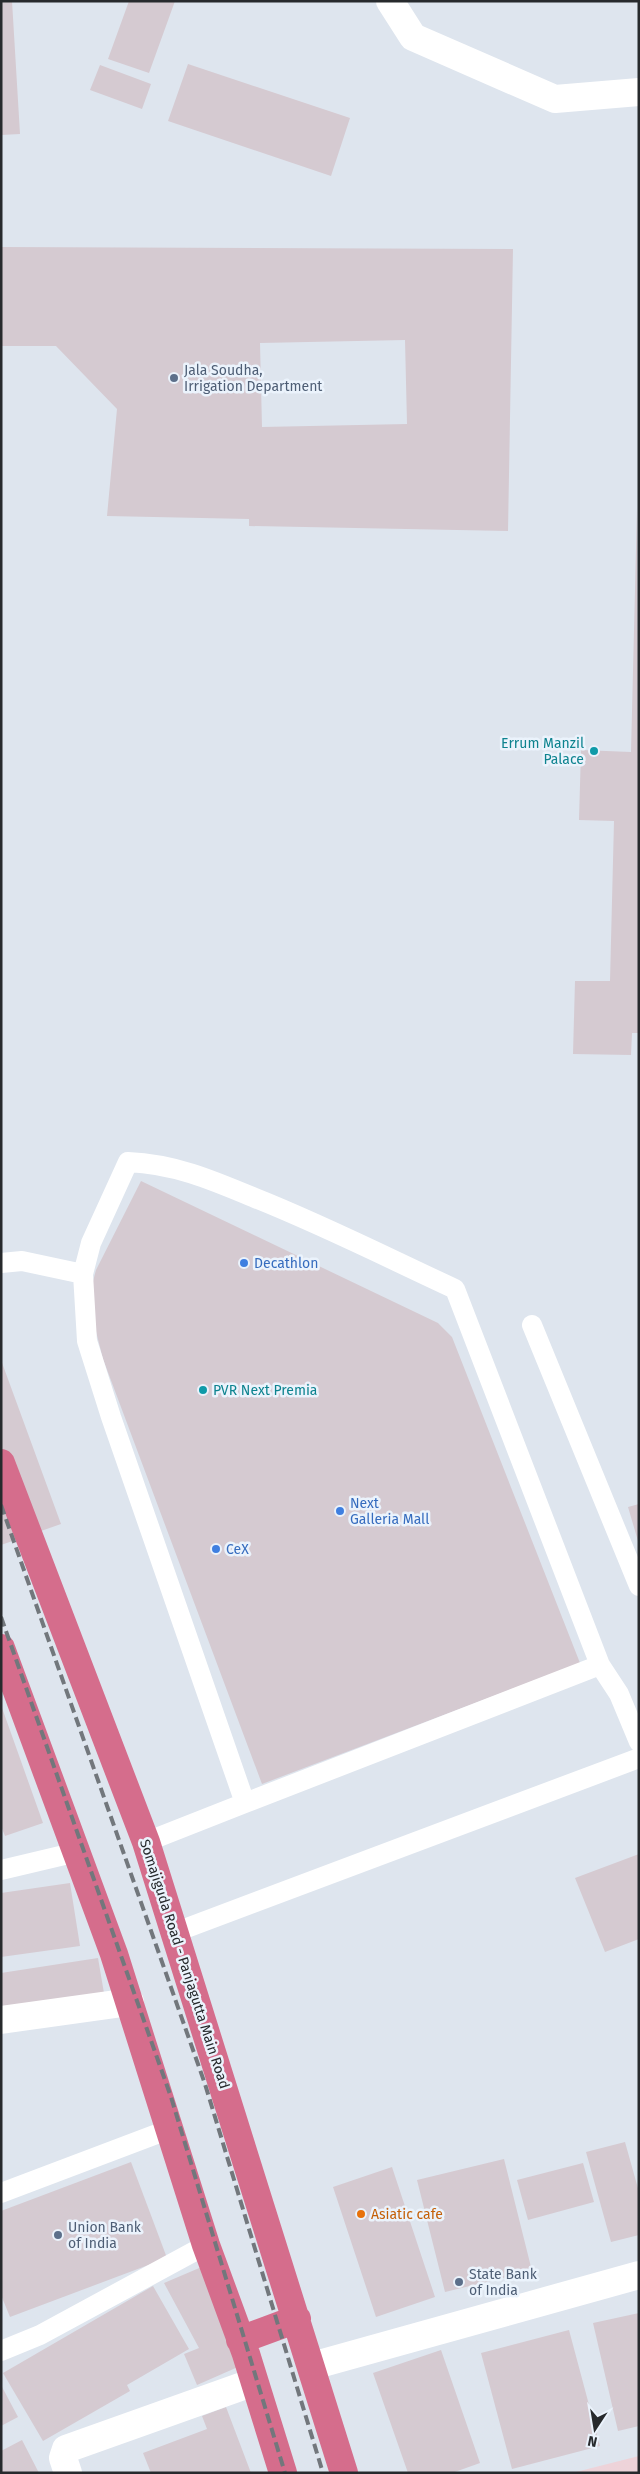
<svg xmlns="http://www.w3.org/2000/svg" width="640" height="2474" font-family="'Fira Sans',sans-serif">
<rect width="100%" height="100%" fill="#dee5ee"/>
<path fill="#edd3d9" d="M 639,2456 L 639,2473 L 572,2473 Z"/>
<path fill="#d5cad1" fill-rule="evenodd" d="M 1,1 L 12,1 L 20,134 L 1,135 Z
M 129,1 L 175,1 L 149,73 L 108,59 Z
M 188,64 L 350,118 L 331,176 L 168,121 Z
M 100,65 L 151,84 L 142,109 L 90,90 Z
M 1,247 L 513,249 L 508,531 L 249,526 L 249,519 L 107,516 L 117,409 L 56,346 L 1,346 ZM 405,340 L 407,424 L 262,427 L 260,343 Z
M 637,508 L 639,1033 L 632,1033 L 631,1055 L 573,1054 L 575,981 L 610,981 L 614,821 L 579,820 L 581,750 L 631,752 Z
M 141,1181 L 438,1323 L 452,1337 L 580,1663 L 262,1784 L 103,1359 L 88,1300 L 96,1270 Z
M 1,1360 L 61,1524 L 1,1545 Z
M 639,1504 L 639,1541 L 638,1541 L 628,1507 Z
M 1,1705 L 43,1823 L 5,1836 L 1,1826 Z
M 639,1854 L 639,1939 L 605,1952 L 575,1878 Z
M 70,1883 L 80,1946 L 1,1957 L 1,1893 Z
M 98,1958 L 105,1999 L 1,2015 L 1,1973 Z
M 625,2142 L 639,2192 L 639,2235 L 611,2242 L 586,2152 Z
M 504,2159 L 532,2271 L 445,2292 L 417,2180 Z
M 131,2162 L 167,2258 L 10,2317 L 1,2295 L 1,2211 Z
M 583,2163 L 594,2202 L 528,2220 L 517,2180 Z
M 392,2167 L 435,2297 L 376,2317 L 333,2187 Z
M 204,2266 L 247,2363 L 197,2385 L 184,2354 L 199,2348 L 164,2283 Z
M 153,2286 L 189,2349 L 127,2385 L 130,2391 L 43,2441 L 3,2373 Z
M 639,2313 L 639,2426 L 618,2431 L 593,2323 Z
M 569,2330 L 600,2446 L 512,2469 L 481,2353 Z
M 441,2350 L 480,2463 L 452,2473 L 408,2473 L 373,2373 Z
M 1,2385 L 18,2417 L 1,2426 Z
M 226,2407 L 251,2473 L 151,2473 L 143,2453 L 207,2429 L 202,2416 Z
M 22,2440 L 39,2473 L 1,2473 L 1,2451 Z"/>
<g fill="none" stroke-linecap="round" stroke-linejoin="round">
<path stroke="#fff" stroke-width="20" d="M 1,1263 L 22,1261 L 83,1274
M 532,1325 L 639,1586
M 245,1803 L 600,1665
M 146,1842 L 245,1803 L 111,1417 L 87,1341 L 83,1274 L 91,1243 L 128,1162 C 175,1164 212,1180 255,1198 C 323,1225 388,1258 455,1289 L 600,1665 L 619,1694 L 639,1742
M 1,1870 L 77,1852
M 176,1932 L 639,1758
M 1,2193 L 170,2129
M 1,2351 L 40,2335 L 206,2245"/>
<path stroke="#fff" stroke-width="28" d="M 390,1 L 413,37 L 555,99 L 639,92
M 1,2020 L 130,2002
M 312,2366 L 639,2275
M 68,2473 L 63,2458 L 66,2449 L 254,2382"/>
<path stroke="#d56d8c" stroke-width="28" d="M 1,1463 L 146,1842 L 344,2473
M 1,1648 L 114,1954 L 206,2245 L 246,2354 L 283,2473
M 240,2340 L 297,2319"/>
<path stroke="#72777c" stroke-width="4" stroke-dasharray="10 5" stroke-linecap="butt" d="M 1,1505 L 205,2084 L 323,2473
M 1,1617 L 171,2097 L 285,2473"/>
</g>
<g fill="#5c6f8a" stroke="#ebf3fc" stroke-width="2">
<circle cx="174" cy="378" r="5"/>
<circle cx="58" cy="2235" r="5"/>
<circle cx="459" cy="2282" r="5"/>
</g>
<g fill="#0f9aa8" stroke="#ebf3fc" stroke-width="2">
<circle cx="594" cy="751" r="5"/>
<circle cx="203" cy="1390" r="5"/>
</g>
<g fill="#3f7fe0" stroke="#ebf3fc" stroke-width="2">
<circle cx="244" cy="1263" r="5"/>
<circle cx="340" cy="1511" r="5"/>
<circle cx="216" cy="1549" r="5"/>
</g>
<circle fill="#e8710a" stroke="#ebf3fc" stroke-width="2" cx="361" cy="2214" r="5"/>
<g text-anchor="middle" stroke-width="5" stroke-linejoin="round" paint-order="stroke">
<g font-size="14" fill="#4e5e75" stroke="#ebf3fc" text-anchor="start">
<text x="184" y="375">Jala Soudha,<tspan x="184" dy="16">Irrigation Department</tspan></text>
<text x="68" y="2232">Union Bank<tspan x="68" dy="16">of India</tspan></text>
<text x="469" y="2279">State Bank<tspan x="469" dy="16">of India</tspan></text>
</g>
<g font-size="14" fill="#0d838f" stroke="#ebf3fc" text-anchor="end">
<text x="584" y="748">Errum Manzil<tspan x="584" dy="16">Palace</tspan></text>
<text x="213" y="1395" text-anchor="start">PVR Next Premia</text>
</g>
<g font-size="14" fill="#366cbe" stroke="#ebf3fc" text-anchor="start">
<text x="254" y="1268">Decathlon</text>
<text x="350" y="1508">Next<tspan x="350" dy="16">Galleria Mall</tspan></text>
<text x="226" y="1554">CeX</text>
</g>
<g font-size="14" fill="#272a2d" stroke="#ebf3fc">
<text transform="translate(185 1964) rotate(72)" y="5">Somajiguda Road - Panjagutta Main Road</text>
</g>
<g font-size="14" fill="#c56008" stroke="#ebf3fc" text-anchor="start">
<text x="371" y="2219">Asiatic cafe</text>
</g>
</g>
<rect width="640" height="2474" fill="none" stroke="#272a2d" stroke-width="5"/>
<g transform="translate(595 2429) rotate(192)" stroke="#ebf3fc" stroke-width="4" paint-order="stroke">
<path d="M0-4L9 19L0 12L-9 19Z" fill="#272a2d"/>
<text y="-8" font-size="14" font-weight="bold" text-anchor="middle" fill="#272a2d">N</text>
</g>
</svg>
